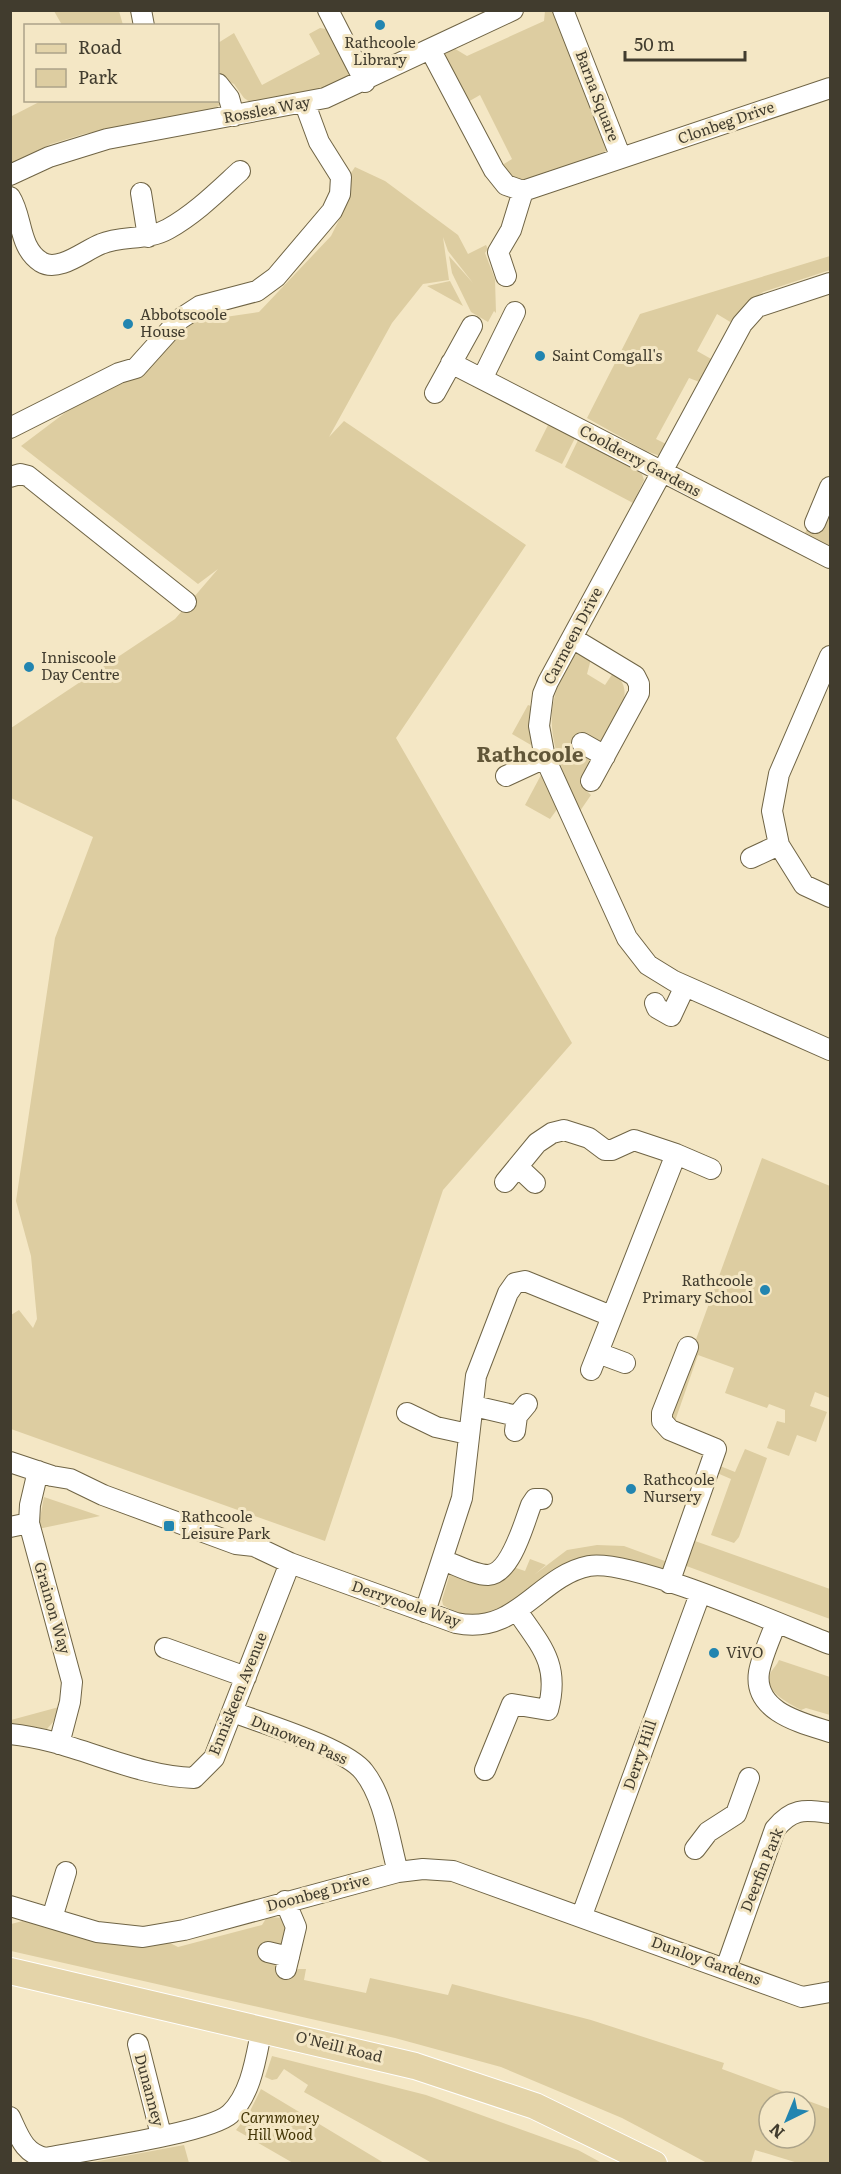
<svg xmlns="http://www.w3.org/2000/svg" width="841" height="2174" font-family="Literata,serif">
<rect width="100%" height="100%" fill="#f4e7c5"/>
<path fill="#ddcda1" fill-rule="evenodd" d="M 54,11 L 119,11 L 123,25 L 62,25 Z
M 545,11 L 554,11 L 607,139 L 606,151 L 532,183 L 512,181 L 494,170 L 512,159 L 480,95 L 461,106 L 445,55 L 452,47 L 467,56 L 544,21 Z
M 320,28 L 326,29 L 330,34 L 349,72 L 348,79 C 329,93 274,102 250,102 L 244,98 L 234,84 L 218,77 L 218,43 L 234,33 L 262,85 L 320,54 L 309,34 Z
M 218,93 L 220,105 L 210,111 L 84,134 L 51,144 L 11,164 L 10,117 L 41,101 L 218,100 Z
M 355,167 L 385,181 L 458,235 L 468,254 L 486,245 L 488,249 L 485,253 L 495,279 L 496,313 L 494,311 L 488,322 L 471,312 L 452,273 L 449,256 L 473,283 L 448,251 L 443,237 L 449,280 L 423,284 L 392,323 L 329,437 L 344,421 L 526,545 L 396,738 L 572,1043 L 443,1190 L 325,1541 L 11,1429 L 11,1315 L 19,1310 L 33,1328 L 37,1319 L 31,1256 L 16,1201 L 55,938 L 93,837 L 11,798 L 11,728 L 175,619 L 218,569 L 198,584 L 21,446 L 184,323 L 259,312 L 331,236 L 344,210 L 345,182 Z
M 830,256 L 830,270 L 763,292 L 754,298 L 732,323 L 717,314 L 697,351 L 713,360 L 702,383 L 689,378 L 656,439 L 668,445 L 660,456 L 646,451 L 587,418 L 640,314 Z
M 450,281 L 463,306 L 427,286 Z
M 549,423 L 576,436 L 562,464 L 535,451 Z
M 579,438 L 642,474 L 644,480 L 633,503 L 565,467 Z
M 830,516 L 830,547 L 804,535 L 808,527 L 820,532 Z
M 577,653 L 591,659 L 587,674 L 605,685 L 613,673 C 640,690 613,724 602,743 L 580,732 L 572,746 L 592,761 L 580,785 L 591,795 L 580,811 C 561,767 538,725 562,677 C 566,669 570,659 577,653 Z
M 528,705 L 531,706 L 531,745 L 512,734 Z
M 541,775 L 558,808 L 550,819 L 525,805 Z
M 762,1158 L 830,1186 L 830,1398 L 815,1392 L 810,1406 L 827,1412 L 816,1442 L 797,1435 L 789,1456 L 767,1448 L 777,1421 L 785,1423 L 785,1410 L 769,1404 L 767,1408 L 725,1393 L 734,1368 L 698,1355 L 675,1421 L 667,1419 Z
M 745,1449 L 767,1458 L 739,1537 L 734,1543 L 711,1535 L 731,1479 L 717,1473 L 720,1466 L 735,1472 Z
M 44,1497 L 100,1516 L 38,1529 Z
M 695,1541 L 830,1589 L 830,1619 L 681,1564 L 690,1543 Z
M 597,1545 L 624,1546 L 673,1564 L 665,1574 L 610,1557 L 502,1610 L 483,1616 L 458,1614 L 443,1605 L 442,1600 L 451,1570 L 510,1566 L 525,1571 L 530,1559 L 546,1565 L 534,1575 L 567,1550 Z
M 779,1660 L 830,1677 L 830,1715 L 806,1708 L 801,1710 C 790,1704 760,1690 771,1672 C 773,1668 777,1665 779,1660 Z
M 59,1707 L 53,1722 L 47,1729 L 11,1724 L 11,1720 Z
M 267,1917 L 284,1918 L 287,1924 L 277,1963 L 287,1976 L 298,1969 L 306,1969 L 304,1980 L 366,1993 L 370,1978 L 448,1995 L 452,1984 L 591,2020 L 724,2063 L 722,2069 L 830,2109 L 830,2163 L 798,2163 L 755,2150 L 751,2163 L 707,2163 L 622,2118 L 501,2067 L 395,2038 L 11,1951 L 11,1924 L 23,1921 L 118,1945 L 170,1943 L 178,1947 L 262,1925 ZM 769,2102 L 805,2102 L 805,2138 L 769,2138 Z
M 272,2056 L 426,2095 L 578,2150 L 602,2163 L 432,2163 L 304,2092 L 308,2085 L 284,2069 L 277,2079 L 272,2080 L 265,2077 Z
M 261,2089 L 384,2163 L 293,2163 L 236,2130 L 249,2113 Z
M 184,2145 L 189,2163 L 88,2163 Z"/>
<g fill="none" stroke-linecap="round" stroke-linejoin="round">
<defs>
<path id="minor" d="M 141,10 L 144,26
M 328,10 L 365,82
M 563,10 L 621,158
M 430,49 L 494,170 L 506,185 L 523,191 L 830,88
M 218,84 L 229,98 L 234,116
M 10,175 L 49,157 L 107,139 L 325,98 L 513,10
M 141,193 L 148,237
M 10,197 C 23,217 18,247 41,262 C 59,273 85,250 101,244 C 122,235 147,241 168,229 C 195,214 217,192 240,171
M 506,276 L 498,252 L 511,230 L 523,191
M 830,283 L 757,307 L 742,324 L 548,682 L 543,694 L 539,726 L 545,758 L 627,938 L 648,965 L 674,981 L 830,1050
M 451,363 L 830,558
M 482,379 L 515,312
M 435,393 L 472,326
M 10,428 L 119,373 L 136,368 L 180,319 L 200,306 L 257,291 L 276,277 L 332,211 L 340,194 L 341,177 L 319,142 L 305,104
M 10,477 L 20,474 L 28,476 L 186,602
M 815,523 L 830,487
M 572,638 L 635,676 L 639,684 L 639,693 L 591,781
M 830,656 L 779,774 L 772,811 L 779,845 L 804,885 L 830,897
M 582,743 L 605,756
M 506,776 L 545,758
M 751,858 L 779,845
M 655,1003 L 657,1008 L 671,1016 L 685,986
M 518,1167 L 535,1183
M 505,1182 L 537,1143 L 552,1133 L 564,1130 L 589,1138 L 605,1150 L 612,1150 L 634,1140 L 676,1154
M 598,1353 L 625,1363
M 591,1370 L 676,1154 L 711,1169
M 474,1406 L 517,1416
M 407,1413 L 436,1427 L 468,1434
M 515,1431 L 517,1416 L 527,1404
M 10,1462 L 52,1476 L 70,1479 L 103,1495 L 236,1544 L 254,1546 L 290,1563 L 456,1623 C 517,1636 538,1576 589,1566 C 631,1558 784,1626 830,1644
M 38,1471 L 30,1505 L 29,1523 L 72,1682 L 70,1702 L 59,1744
M 10,1527 L 29,1523
M 442,1560 C 455,1564 474,1575 488,1575 C 511,1574 524,1523 531,1505 L 535,1499 L 542,1499
M 669,1583 L 716,1449 L 670,1430 L 662,1421 L 662,1413 L 688,1347
M 425,1612 L 462,1498 L 476,1376 L 508,1293 L 515,1283 L 525,1281 L 611,1316
M 776,1623 C 770,1639 762,1656 759,1672 C 753,1712 802,1723 830,1732
M 165,1648 L 246,1677
M 233,1712 C 264,1724 346,1748 364,1772 C 385,1799 389,1840 398,1872
M 10,1734 C 74,1740 130,1776 194,1778 L 214,1758 L 290,1563
M 485,1770 L 512,1704 L 548,1710 C 560,1665 542,1647 517,1611
M 695,1849 L 708,1832 L 736,1814 L 749,1778
M 285,1901 L 296,1927 L 286,1969
M 10,1906 L 97,1932 L 143,1937 L 184,1930 L 398,1872 L 423,1869 L 453,1871 L 802,1997 L 830,1992
M 582,1915 L 700,1594
M 52,1918 L 66,1872
M 268,1952 L 289,1957
M 726,1968 L 775,1829 C 793,1807 805,1810 830,1813
M 138,2044 L 161,2135
M 10,2117 C 19,2136 24,2154 46,2158 C 81,2151 209,2133 230,2114 C 252,2093 256,2056 262,2028"/>
<path id="major" d="M 10,1971 L 415,2066 L 535,2106 L 654,2164"/>
</defs>
<use href="#minor" stroke="#6f6445" stroke-width="22"/>
<use href="#major" stroke="#fff" stroke-width="28"/>
<use href="#minor" stroke="#fff" stroke-width="20"/>
<use href="#major" stroke="#e4d4a9" stroke-width="26"/>
</g>
<g fill="#2285b0" stroke="#f4e7c5" stroke-width="2">
<circle cx="380" cy="25" r="6"/>
<circle cx="128" cy="324" r="6"/>
<circle cx="540" cy="356" r="6"/>
<circle cx="29" cy="667" r="6"/>
<circle cx="765" cy="1290" r="6"/>
<circle cx="631" cy="1489" r="6"/>
<rect x="163" y="1520" width="12" height="12" rx="3"/>
<circle cx="714" cy="1653" r="6"/>
</g>
<g text-anchor="middle" stroke-width="6" stroke-linejoin="round" paint-order="stroke">
<g font-size="15" fill="#413c2e" stroke="#f4e7c5" text-anchor="start">
<text x="380" y="48" text-anchor="middle">Rathcoole<tspan x="380" dy="17">Library</tspan></text>
<text x="140" y="320">Abbotscoole<tspan x="140" dy="17">House</tspan></text>
<text x="552" y="361">Saint Comgall's</text>
<text x="41" y="663">Inniscoole<tspan x="41" dy="17">Day Centre</tspan></text>
<text x="753" y="1286" text-anchor="end">Rathcoole<tspan x="753" dy="17">Primary School</tspan></text>
<text x="643" y="1485">Rathcoole<tspan x="643" dy="17">Nursery</tspan></text>
<text x="181" y="1522">Rathcoole<tspan x="181" dy="17">Leisure Park</tspan></text>
<text x="726" y="1658">ViVO</text>
</g>
<g font-size="15" fill="#413c2e" stroke="#f4e7c5">
<text transform="translate(597 96) rotate(69)" y="5">Barna Square</text>
<text transform="translate(267 110) rotate(-11)" y="5">Rosslea Way</text>
<text transform="translate(726 123) rotate(-19)" y="5">Clonbeg Drive</text>
<text transform="translate(640 461) rotate(28)" y="5">Coolderry Gardens</text>
<text transform="translate(573 636) rotate(-62)" y="5">Carmeen Drive</text>
<text transform="translate(406 1604) rotate(19)" y="5">Derrycoole Way</text>
<text transform="translate(52 1608) rotate(74)" y="5">Grainon Way</text>
<text transform="translate(238 1694) rotate(-68)" y="5">Enniskeen Avenue</text>
<text transform="translate(299 1740) rotate(23)" y="5">Dunowen Pass</text>
<text transform="translate(640 1755) rotate(-71)" y="5">Derry Hill</text>
<text transform="translate(762 1870) rotate(-68)" y="5">Deerfin Park</text>
<text transform="translate(318 1893) rotate(-15)" y="5">Doonbeg Drive</text>
<text transform="translate(706 1961) rotate(20)" y="5">Dunloy Gardens</text>
<text transform="translate(339 2047) rotate(14)" y="5">O'Neill Road</text>
<text transform="translate(149 2090) rotate(75)" y="5">Dunanney</text>
</g>
<g font-size="15" font-style="italic" fill="#433505" stroke="#f4e7c5">
<text x="280" y="2123">Carnmoney<tspan x="280" dy="17">Hill Wood</tspan></text>
</g>
<g font-size="21" font-weight="bold" fill="#615638" stroke="#f4e7c5">
<text x="530" y="762">Rathcoole</text>
</g>
</g>
<rect width="841" height="2174" fill="none" stroke="#413c2e" stroke-width="24"/>
<rect x="24" y="24" width="195" height="78" fill="#f4e7c5" stroke="#aca389" stroke-width="1.5"/>
<rect x="36" y="44" width="30" height="9" fill="#e4d4a9" stroke="#aca389" stroke-width="1.5"/>
<text x="78" y="54" font-size="18" fill="#413c2e">Road</text>
<rect x="36" y="69" width="30" height="18" fill="#ddcda1" stroke="#aca389" stroke-width="1.5"/>
<text x="78" y="84" font-size="18" fill="#413c2e">Park</text>
<g transform="translate(787 2120) rotate(223)"><circle r="28" fill="#f4e7c5" stroke="#aca389" stroke-width="1.5"/>
<path d="M0-4.5L10 22L0 15L-10 22Z" fill="#2285b0"/>
<text y="-9" font-size="16" font-weight="bold" text-anchor="middle" fill="#413c2e">N</text>
</g>
<path d="M625 51v9h120v-9" fill="none" stroke="#413c2e" stroke-width="3"/>
<text x="634" y="51" font-size="18" fill="#413c2e" stroke="#f4e7c5" stroke-width="4.5" paint-order="stroke">50 m</text>
</svg>
